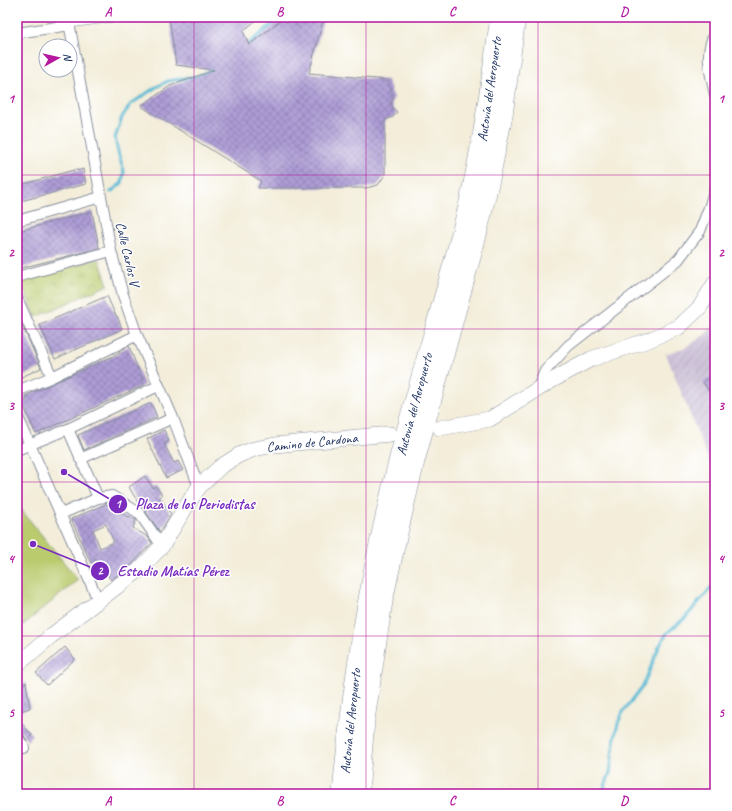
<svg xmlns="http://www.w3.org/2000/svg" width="732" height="811" font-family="Caveat,sans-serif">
<defs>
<pattern id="industrial-furrows" width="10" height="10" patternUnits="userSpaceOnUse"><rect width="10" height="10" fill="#cbbfd6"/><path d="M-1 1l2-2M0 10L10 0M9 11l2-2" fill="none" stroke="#aea4ba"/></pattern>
<pattern id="park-crowns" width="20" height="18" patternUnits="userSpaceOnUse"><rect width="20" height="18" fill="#bacb6e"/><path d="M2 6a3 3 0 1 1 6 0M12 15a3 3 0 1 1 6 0" fill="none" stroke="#96a55e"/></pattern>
<pattern id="building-cross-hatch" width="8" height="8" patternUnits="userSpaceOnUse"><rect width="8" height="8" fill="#ad9cd5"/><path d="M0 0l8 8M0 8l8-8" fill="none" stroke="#8c80b0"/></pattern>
</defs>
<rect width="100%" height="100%" fill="#fff"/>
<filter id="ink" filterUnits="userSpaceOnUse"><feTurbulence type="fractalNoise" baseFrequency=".025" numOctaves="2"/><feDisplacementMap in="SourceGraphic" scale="8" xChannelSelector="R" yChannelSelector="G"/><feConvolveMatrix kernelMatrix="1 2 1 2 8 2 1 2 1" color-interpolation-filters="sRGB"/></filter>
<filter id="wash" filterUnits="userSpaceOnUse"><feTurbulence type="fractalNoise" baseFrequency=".012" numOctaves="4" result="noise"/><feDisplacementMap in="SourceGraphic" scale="16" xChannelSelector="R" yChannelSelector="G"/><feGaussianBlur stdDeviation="0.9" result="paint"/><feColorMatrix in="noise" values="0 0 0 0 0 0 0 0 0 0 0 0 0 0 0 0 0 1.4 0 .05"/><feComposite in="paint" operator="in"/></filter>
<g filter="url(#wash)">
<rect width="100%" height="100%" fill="#f3edd9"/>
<path fill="url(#industrial-furrows)" d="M 715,324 L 715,469 L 712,469 L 666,354 L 686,347 L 705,335 Z"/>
<path fill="#bacb6e" stroke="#6a7d66" d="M 19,507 L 78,580 L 17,630 L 17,508 Z"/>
<path fill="url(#park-crowns)" stroke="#6a7d66" d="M 99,259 L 108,285 L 36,317 L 19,279 Z"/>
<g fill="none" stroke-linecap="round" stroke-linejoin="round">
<path stroke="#55b9d4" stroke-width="3" d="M 247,45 L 281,17
M 111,192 L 122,183 L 124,172 L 118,152 L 115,138 L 122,117 L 131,104 L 156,87 L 168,81 L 198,76 L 215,69
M 602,794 L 610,773 L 614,742 L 618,723 L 623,712 L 643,686 L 659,647 L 667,633 L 686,617 L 715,583"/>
</g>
<g id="blocks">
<path fill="url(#building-cross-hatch)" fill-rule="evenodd" d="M 169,17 L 260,17 L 243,31 L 249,45 L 285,17 L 324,17 L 309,73 L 387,80 L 394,98 L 391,102 L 393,109 L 397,112 L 393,117 L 385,120 L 385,175 L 378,185 L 366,188 L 258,188 L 261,181 L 141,106 L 170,86 L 214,70 L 176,65 Z
M 77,169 L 77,171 L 83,169 L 86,184 L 17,202 L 17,186 Z
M 92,211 L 99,248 L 17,269 L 17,234 L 19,233 L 19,231 Z
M 107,296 L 116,316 L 117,316 L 122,329 L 55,359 L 40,325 Z
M 17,314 L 41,368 L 17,379 Z
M 129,346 L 144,385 L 36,434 L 22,402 L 27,400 L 25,396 L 120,353 L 119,351 Z
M 715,374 L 715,401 L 703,382 Z
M 151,403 L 157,417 L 84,450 L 78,435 Z
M 164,430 L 169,441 L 164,444 L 174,463 L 178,461 L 183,470 L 166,478 L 147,439 Z
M 145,476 L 153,488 L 156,486 L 162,495 L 159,497 L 171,514 L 160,532 L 144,509 L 140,506 L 129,487 Z
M 106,504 L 128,517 L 129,516 L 136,520 L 133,528 L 148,537 L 152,543 L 131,565 L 111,580 L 96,559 L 91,563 L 71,519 ZM 106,524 L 114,542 L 100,548 L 93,530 Z
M 65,647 L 75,659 L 47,685 L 36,673 Z
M 26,682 L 30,708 L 17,712 L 17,689 Z
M 17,718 L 32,735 L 27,741 L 22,732 L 17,730 Z"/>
</g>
</g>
<g filter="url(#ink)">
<use href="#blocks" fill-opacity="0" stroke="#878e9c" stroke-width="1"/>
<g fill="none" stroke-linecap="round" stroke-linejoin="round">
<defs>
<path id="lane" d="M 70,25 L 130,17"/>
<path id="street" d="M 68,17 L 111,251 L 123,295 L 137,335 L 173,418 L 199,487
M 17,33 L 70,25
M 715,33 C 704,53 710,73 715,94
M 17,221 L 101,197
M 17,277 L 111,251
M 17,298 L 52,377
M 537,390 L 545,371 L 568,346 L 678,260 L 700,231 L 710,205 L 715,188
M 17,391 L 52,377 L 137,335
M 17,415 L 98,600
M 68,429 L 98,498
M 17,450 L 68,429 L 158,386
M 80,459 L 173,418
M 61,514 L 98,498 L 112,496 L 139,513 L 162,546
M 17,736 L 24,748"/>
<path id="secondary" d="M 440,428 L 490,419 L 551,381 L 591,359 L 649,340 L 679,327 L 700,307 L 715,283
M 17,665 L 51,636 L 139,570 L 162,546 L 187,505 L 199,487 L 220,467 L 239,455 L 254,449 L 275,445 L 390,434"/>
<path id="highway" d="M 342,794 C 351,690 367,589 392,487 C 414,391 446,298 469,202 C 483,141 491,79 500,17
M 359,794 L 365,720 L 383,601 L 395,546 L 415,461 L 477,235 L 490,179 L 503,115 L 516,17"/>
</defs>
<use href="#lane" stroke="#878e9c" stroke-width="6"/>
<use href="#street" stroke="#878e9c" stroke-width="12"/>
<use href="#secondary" stroke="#878e9c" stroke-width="16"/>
<use href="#highway" stroke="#878e9c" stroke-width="20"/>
<use href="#lane" stroke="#fff" stroke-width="5"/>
<use href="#street" stroke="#fff" stroke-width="10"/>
<use href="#secondary" stroke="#fff" stroke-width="15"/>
<use href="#highway" stroke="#fff" stroke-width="19"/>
</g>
</g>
<path fill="none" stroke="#b5179e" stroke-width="1" stroke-opacity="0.55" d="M 194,17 L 194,794M 366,17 L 366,794M 538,17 L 538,794M 17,175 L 715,175M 17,329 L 715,329M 17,482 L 715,482M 17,636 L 715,636"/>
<g text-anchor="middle" stroke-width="3" stroke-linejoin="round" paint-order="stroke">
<g font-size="14" fill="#1b2f5e" stroke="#fff">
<text transform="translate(489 89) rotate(-82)" y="5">Autovía del Aeropuerto</text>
<text transform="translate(128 254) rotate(77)" y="5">Calle Carlos V</text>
<text transform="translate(414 404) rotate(-75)" y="5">Autovía del Aeropuerto</text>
<text transform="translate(312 442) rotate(-6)" y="5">Camino de Cardona</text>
<text transform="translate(350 721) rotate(-84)" y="5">Autovía del Aeropuerto</text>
</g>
</g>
<path fill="none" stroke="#7b2cbf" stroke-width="1.5" d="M64 472L118 504M33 544L100 571"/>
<g fill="#7b2cbf" stroke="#fff" stroke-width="1.5">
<circle cx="64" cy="472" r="4"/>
<circle cx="33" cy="544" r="4"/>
<circle cx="118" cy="504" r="10"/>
<circle cx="100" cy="571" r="10"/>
</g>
<g font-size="12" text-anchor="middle" font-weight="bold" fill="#fff">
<text x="118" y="508">1</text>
<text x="100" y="575">2</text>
</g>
<g font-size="15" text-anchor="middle" font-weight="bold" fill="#7b2cbf" stroke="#fff" stroke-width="3" stroke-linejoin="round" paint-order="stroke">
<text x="195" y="509">Plaza de los Periodistas</text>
<text x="173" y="576">Estadio Matías Pérez</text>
</g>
<rect width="732" height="811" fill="none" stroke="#fff" stroke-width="44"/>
<g transform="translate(58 58) rotate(82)"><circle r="19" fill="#ffffff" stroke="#a4acbf"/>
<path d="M0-3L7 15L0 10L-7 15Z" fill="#b5179e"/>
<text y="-6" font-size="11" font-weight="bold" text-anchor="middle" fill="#1b2f5e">N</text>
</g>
<rect x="22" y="22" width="688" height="767" fill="none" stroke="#b5179e" stroke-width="1.5"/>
<g font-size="13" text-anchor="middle" font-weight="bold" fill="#b5179e">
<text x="108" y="16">A</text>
<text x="280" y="16">B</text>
<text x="452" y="16">C</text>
<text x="624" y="16">D</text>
<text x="11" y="103">1</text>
<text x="721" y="103">1</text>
<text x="11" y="257">2</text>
<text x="721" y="257">2</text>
<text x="11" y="410">3</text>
<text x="721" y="410">3</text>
<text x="11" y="563">4</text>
<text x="721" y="563">4</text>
<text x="11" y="717">5</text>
<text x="721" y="717">5</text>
<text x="108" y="805">A</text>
<text x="280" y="805">B</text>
<text x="452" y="805">C</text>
<text x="624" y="805">D</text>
</g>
</svg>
